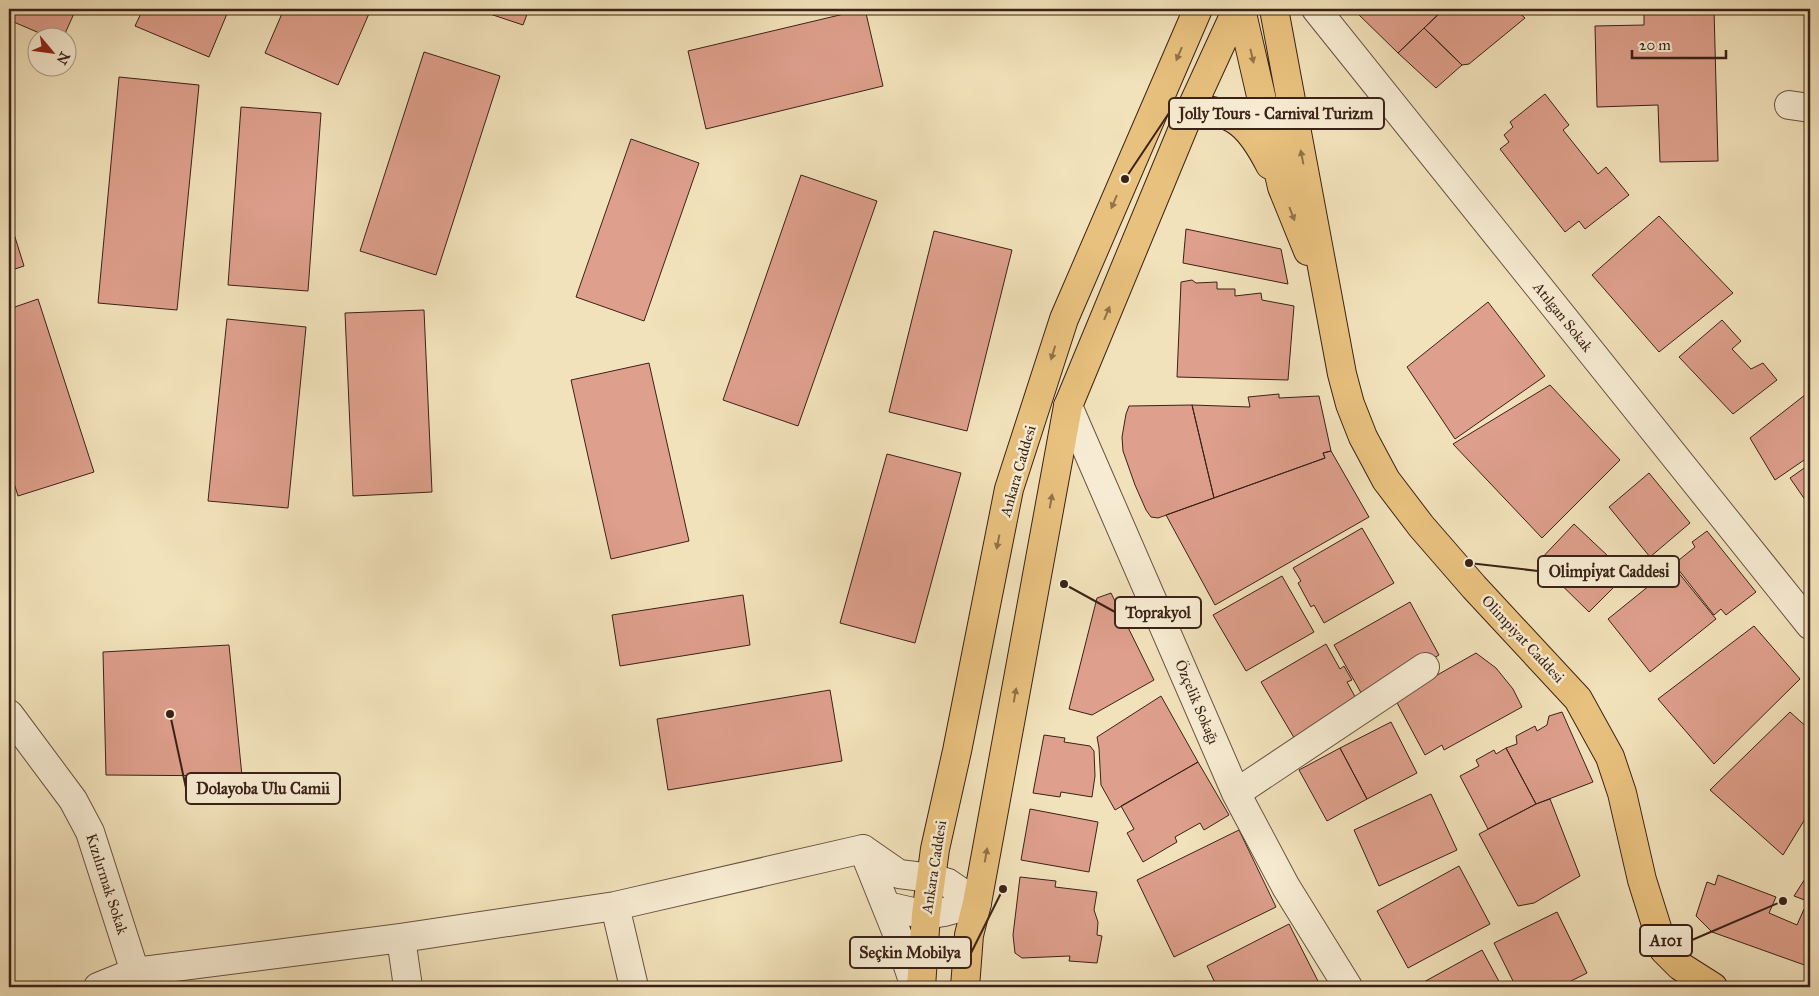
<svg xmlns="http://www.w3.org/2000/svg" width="1819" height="996" font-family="'IM FELL Great Primer',serif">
<rect width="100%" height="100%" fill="#f2e2bb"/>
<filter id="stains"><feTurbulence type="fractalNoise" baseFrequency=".004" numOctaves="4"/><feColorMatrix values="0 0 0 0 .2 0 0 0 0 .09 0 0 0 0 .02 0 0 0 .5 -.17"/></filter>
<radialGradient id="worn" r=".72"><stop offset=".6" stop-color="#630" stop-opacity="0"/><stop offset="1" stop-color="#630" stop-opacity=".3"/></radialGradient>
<path fill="#de9f8c" stroke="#3a2217" d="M 9,9 L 76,9 L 63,38 L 51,38 L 9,20 Z
M 143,9 L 229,9 L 209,57 L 135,26 Z
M 284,9 L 371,9 L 338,85 L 265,53 Z
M 475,9 L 529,9 L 523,25 Z
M 865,9 L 883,86 L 706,129 L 688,51 Z
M 1353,9 L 1444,9 L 1398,53 Z
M 1444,9 L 1515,9 L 1525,18 L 1469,64 L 1462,65 L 1424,28 Z
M 1644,9 L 1714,9 L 1718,161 L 1660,162 L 1658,105 L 1597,107 L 1595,26 L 1644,25 Z
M 1424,28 L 1462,65 L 1436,88 L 1398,53 Z
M 424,52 L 500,76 L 436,275 L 360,251 Z
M 119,77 L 199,85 L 177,310 L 98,303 Z
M 1545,94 L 1569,125 L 1563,130 L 1598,174 L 1606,167 L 1629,195 L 1585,229 L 1579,221 L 1565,232 L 1500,149 L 1509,142 L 1504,135 L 1513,127 L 1510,122 Z
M 241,107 L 321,113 L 308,291 L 228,285 Z
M 631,139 L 699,163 L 644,321 L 576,297 Z
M 801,175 L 877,201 L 798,426 L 723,400 Z
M 1659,216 L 1733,293 L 1659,352 L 1592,275 Z
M 9,218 L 24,266 L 9,271 Z
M 1186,229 L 1281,249 L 1288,284 L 1183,263 Z
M 934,231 L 1012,250 L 967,431 L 889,412 Z
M 1192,280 L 1196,283 L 1217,282 L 1217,289 L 1235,289 L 1235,296 L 1261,293 L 1262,300 L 1294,306 L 1288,380 L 1177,377 L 1181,282 Z
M 38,299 L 94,472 L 18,496 L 9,467 L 9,309 Z
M 1488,302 L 1545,376 L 1455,439 L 1407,367 Z
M 424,310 L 432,492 L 353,496 L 345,313 Z
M 227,319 L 306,327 L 288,508 L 208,501 Z
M 1722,320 L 1741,341 L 1732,349 L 1751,369 L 1763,363 L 1777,380 L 1733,414 L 1679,357 Z
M 649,363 L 689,541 L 611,559 L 571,380 Z
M 1550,385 L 1620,460 L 1542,538 L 1453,444 Z
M 1810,391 L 1810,456 L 1775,480 L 1750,438 Z
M 1279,394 L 1279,398 L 1319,396 L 1331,451 L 1323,453 L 1325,458 L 1214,498 L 1192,405 L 1250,407 L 1248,397 Z
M 1192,405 L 1214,498 L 1158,518 L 1151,517 L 1146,510 L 1135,485 L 1123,451 L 1122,437 L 1126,414 L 1129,406 Z
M 1331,451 L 1369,517 L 1215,605 L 1166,515 L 1325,458 L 1323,453 Z
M 887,454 L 961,473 L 915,643 L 840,623 Z
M 1810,464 L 1810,507 L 1790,478 Z
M 1649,473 L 1690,523 L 1650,557 L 1609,507 Z
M 1574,524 L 1627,574 L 1589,612 L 1538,562 Z
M 1362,528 L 1394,583 L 1324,623 L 1314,605 L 1311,607 L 1298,583 L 1301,581 L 1293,568 Z
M 1707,531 L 1756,592 L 1726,615 L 1721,609 L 1714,615 L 1674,564 L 1695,547 L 1692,542 Z
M 1669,561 L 1716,619 L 1650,672 L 1608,619 L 1655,581 L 1651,575 Z
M 1282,576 L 1314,632 L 1246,671 L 1213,615 Z
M 1111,593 L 1154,680 L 1092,715 L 1069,709 L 1097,598 Z
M 743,595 L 750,645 L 620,666 L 612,615 Z
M 1410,602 L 1439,655 L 1364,698 L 1334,645 Z
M 1754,626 L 1800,679 L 1714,764 L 1658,699 Z
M 1326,644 L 1340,669 L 1344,666 L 1352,680 L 1347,682 L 1359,704 L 1296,741 L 1261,682 Z
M 229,645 L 242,776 L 106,775 L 103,652 Z
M 1476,653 L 1496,668 L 1513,689 L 1522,707 L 1444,750 L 1442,745 L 1425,755 L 1395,699 Z
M 830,690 L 842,761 L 668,790 L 657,719 Z
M 1161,696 L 1198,762 L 1115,810 L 1101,785 L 1099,748 L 1097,737 Z
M 1562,712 L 1593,782 L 1536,804 L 1506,748 L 1517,744 L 1516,736 L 1535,726 L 1537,731 L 1547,725 L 1549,716 Z
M 1790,712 L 1810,730 L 1810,811 L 1783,855 L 1710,790 Z
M 1391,722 L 1417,773 L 1367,799 L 1340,748 Z
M 1044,735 L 1065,738 L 1064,742 L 1090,746 L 1094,751 L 1095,776 L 1092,797 L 1061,792 L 1060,797 L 1033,793 Z
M 1340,748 L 1367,799 L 1327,821 L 1299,770 Z
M 1506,748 L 1536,804 L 1488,829 L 1460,776 L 1479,766 L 1476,760 L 1494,750 L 1496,754 Z
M 1198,762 L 1229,815 L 1204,830 L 1200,823 L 1175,837 L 1177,842 L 1143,862 L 1127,833 L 1134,829 L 1121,806 Z
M 1431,794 L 1457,850 L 1379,886 L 1354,830 Z
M 1550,799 L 1580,876 L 1534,903 L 1518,906 L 1479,834 L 1536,804 Z
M 1030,809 L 1098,822 L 1089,872 L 1021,860 Z
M 1239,830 L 1276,907 L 1174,957 L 1137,880 Z
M 1459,866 L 1490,924 L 1408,968 L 1377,911 Z
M 1810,871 L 1810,902 L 1794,896 Z
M 1718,875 L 1776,897 L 1769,913 L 1797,925 L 1804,909 L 1810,912 L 1810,967 L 1712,932 L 1696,916 L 1707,882 L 1715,885 Z
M 1020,877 L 1056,881 L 1055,887 L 1097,892 L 1094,910 L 1098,922 L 1097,935 L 1102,936 L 1097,963 L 1069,961 L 1070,956 L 1022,958 L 1015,953 L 1013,935 Z
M 1557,912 L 1587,973 L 1559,987 L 1516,987 L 1494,943 Z
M 1289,924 L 1321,987 L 1217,987 L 1207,966 Z
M 1482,950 L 1502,987 L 1424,987 L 1422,983 Z
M 1187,981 L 1191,987 L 1173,987 Z"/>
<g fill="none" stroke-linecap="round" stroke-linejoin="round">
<defs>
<path id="minor" d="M 1316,9 L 1810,625
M 1789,105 L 1810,108
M 1068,406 L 1236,793 L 1286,887 L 1348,987
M 9,714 L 73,800 L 90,832 L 135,972 L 139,987
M 1236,793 L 1425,667
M 863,849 L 898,936 L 915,987
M 863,849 L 899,874 L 931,878 L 948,883 L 977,903
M 615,906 L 634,987
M 887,906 L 926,915 L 944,912 L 977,903
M 401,938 L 408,987
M 98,987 L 135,972 L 401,938 L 615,906 L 863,849"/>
<path id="major" d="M 1241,9 L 1282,187 L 1308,251
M 1274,9 L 1342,374 L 1350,404 L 1363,437 L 1386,480 L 1421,526 L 1474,587 L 1578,699 L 1610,757 L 1622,793 L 1642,880 L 1664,950 L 1680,966 L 1713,987
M 1191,109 C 1235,109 1251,128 1270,165
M 921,987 L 926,915 L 935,849 L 957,751 L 1009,489 L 1064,319 L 1198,9
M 965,987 L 969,935 L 977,903 L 1068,406 L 1191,109 L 1237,9"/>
</defs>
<use href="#minor" stroke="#685240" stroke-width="30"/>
<use href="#major" stroke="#3a2217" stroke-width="30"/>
<use href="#minor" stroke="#f7ecd3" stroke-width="28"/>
<use href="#major" stroke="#e9c17e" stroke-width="28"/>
</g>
<defs><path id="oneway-solid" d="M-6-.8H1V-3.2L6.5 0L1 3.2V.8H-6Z" transform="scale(1.25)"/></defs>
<g fill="#92724a">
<use href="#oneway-solid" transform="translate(1179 54) rotate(113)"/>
<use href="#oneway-solid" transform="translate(1252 56) rotate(77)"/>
<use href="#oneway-solid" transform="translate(1302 157) rotate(-101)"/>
<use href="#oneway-solid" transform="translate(1114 202) rotate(113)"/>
<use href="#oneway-solid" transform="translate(1292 214) rotate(69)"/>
<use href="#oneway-solid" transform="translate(1107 313) rotate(-67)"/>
<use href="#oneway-solid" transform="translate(1053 353) rotate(107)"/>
<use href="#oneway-solid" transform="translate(1051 501) rotate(-80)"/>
<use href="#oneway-solid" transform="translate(998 542) rotate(101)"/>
<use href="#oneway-solid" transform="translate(1015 695) rotate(-80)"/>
<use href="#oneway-solid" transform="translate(986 855) rotate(-80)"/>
</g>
<g text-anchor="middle" stroke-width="5" stroke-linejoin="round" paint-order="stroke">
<g font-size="15" fill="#3a2217" stroke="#f7ecd3">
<text transform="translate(1563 317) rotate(51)" y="5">Atılgan Sokak</text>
<text transform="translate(1018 471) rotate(-74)" y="5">Ankara Caddesi</text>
<text transform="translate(1523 639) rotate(47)" y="5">Olimpiyat Caddesi</text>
<text transform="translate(1197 702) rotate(67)" y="5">Özçelik Sokağı</text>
<text transform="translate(934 867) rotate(-81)" y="5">Ankara Caddesi</text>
<text transform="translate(107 884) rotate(72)" y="5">Kızılırmak Sokak</text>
</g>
</g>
<path fill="none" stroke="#3a2217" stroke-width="2" d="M1125 179L1169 113M1469 563L1538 571M1064 584L1115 612M170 714L186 788M1783 901L1692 940M1003 889L971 953"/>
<g fill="#3a2217" stroke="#f7ecd3" stroke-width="2">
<circle cx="1125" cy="179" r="5"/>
<circle cx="1469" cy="563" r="5"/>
<circle cx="1064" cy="584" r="5"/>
<circle cx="170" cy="714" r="5"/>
<circle cx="1783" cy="901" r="5"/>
<circle cx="1003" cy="889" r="5"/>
</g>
<g fill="#f7ecd3" stroke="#3a2217" stroke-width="2">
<rect x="1169" y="98" width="215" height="31" rx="5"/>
<rect x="1538" y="556" width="141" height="31" rx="5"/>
<rect x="1115" y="597" width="86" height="31" rx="5"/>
<rect x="186" y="773" width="154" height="31" rx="5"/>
<rect x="1640" y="925" width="52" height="31" rx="5"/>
<rect x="850" y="937" width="121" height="31" rx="5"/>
</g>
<g font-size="16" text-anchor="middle" font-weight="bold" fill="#3a2217">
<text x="1276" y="119">Jolly Tours - Carnival Turizm</text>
<text x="1609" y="577">Oli̇mpi̇yat Caddesi̇</text>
<text x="1158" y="618">Toprakyol</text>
<text x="263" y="794">Dolayoba Ulu Camii</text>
<text x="1666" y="946">A101</text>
<text x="910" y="958">Seçkin Mobilya</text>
</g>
<rect width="1819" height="996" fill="none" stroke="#f2e2bb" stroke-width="30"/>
<rect x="10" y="10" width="1799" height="976" fill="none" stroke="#3a2217" stroke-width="2.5"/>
<rect x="15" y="15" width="1789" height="966" fill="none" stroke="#3a2217"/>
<g transform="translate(52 52) rotate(119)"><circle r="24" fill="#f7ecd3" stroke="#ab9b88"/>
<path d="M0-4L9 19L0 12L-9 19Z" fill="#8f2418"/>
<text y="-8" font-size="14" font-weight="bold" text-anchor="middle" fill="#3a2217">N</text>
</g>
<path d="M1632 50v8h94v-8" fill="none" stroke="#3a2217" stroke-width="2.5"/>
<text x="1639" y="50" font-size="15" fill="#3a2217" stroke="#f7ecd3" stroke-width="4" paint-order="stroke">20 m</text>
<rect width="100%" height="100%" filter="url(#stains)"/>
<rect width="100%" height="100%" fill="url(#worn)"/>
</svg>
